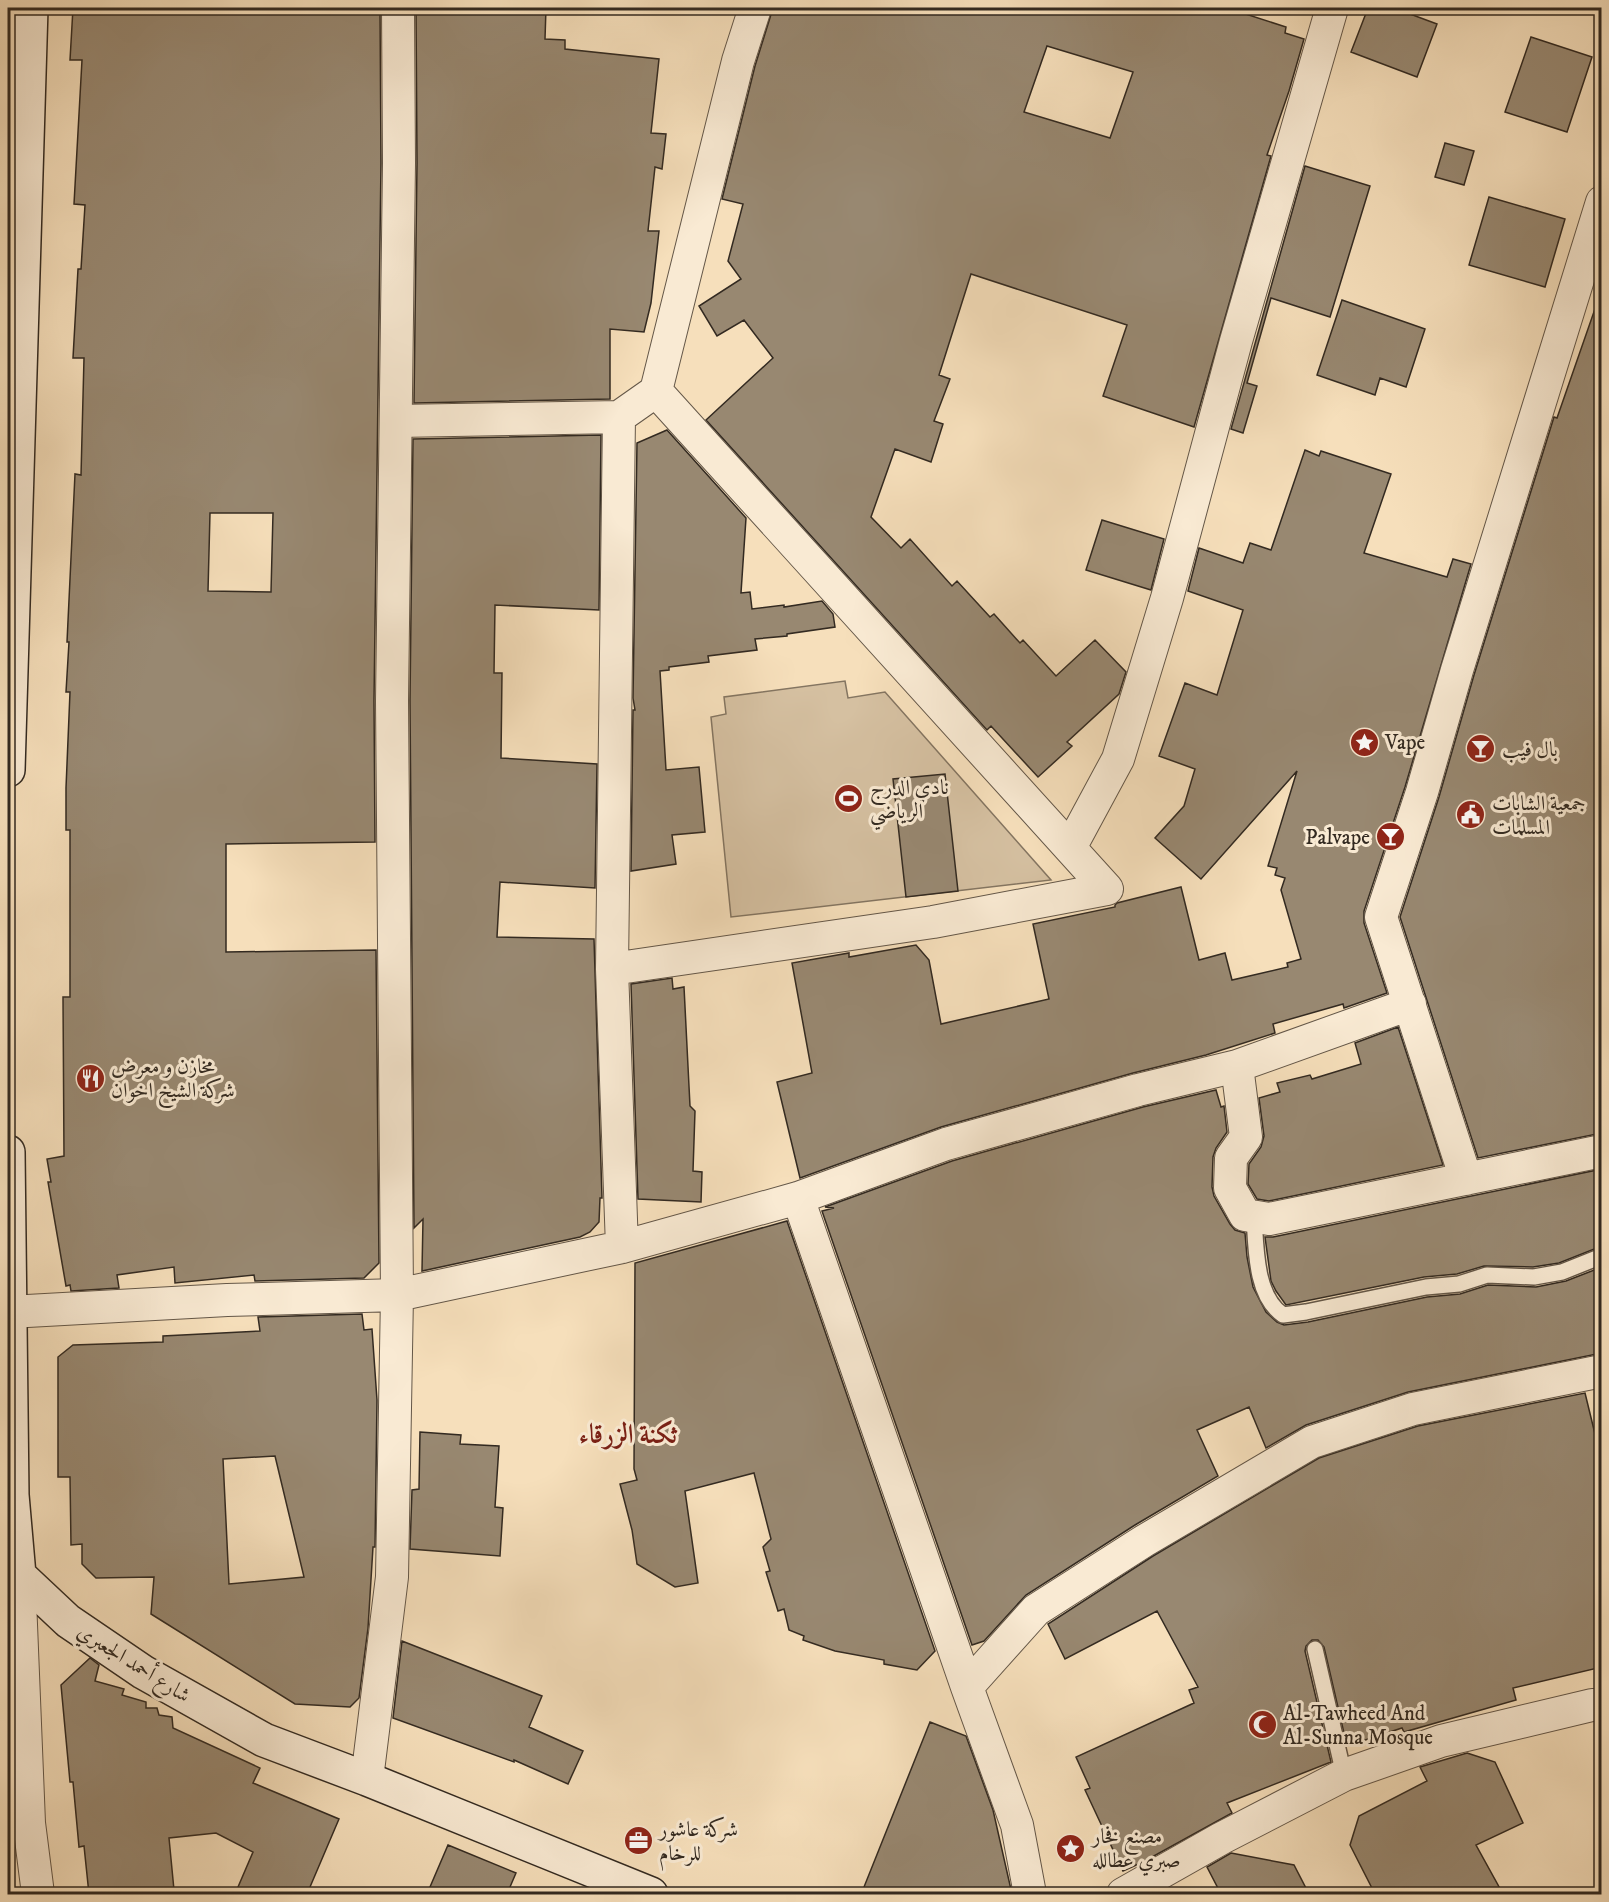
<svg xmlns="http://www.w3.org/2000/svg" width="1609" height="1902" font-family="'IM FELL DW Pica',Amiri,serif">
<rect width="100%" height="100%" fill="#f6dfbb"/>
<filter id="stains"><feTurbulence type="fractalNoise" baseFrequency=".00333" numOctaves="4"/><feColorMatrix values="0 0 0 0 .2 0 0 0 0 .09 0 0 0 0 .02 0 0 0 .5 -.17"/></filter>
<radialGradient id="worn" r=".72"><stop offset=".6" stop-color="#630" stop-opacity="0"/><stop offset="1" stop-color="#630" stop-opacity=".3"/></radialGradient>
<path fill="#d5c0a1" stroke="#847561" stroke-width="1.5" d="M 845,681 L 848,698 L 885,692 L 1051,880 L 731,917 L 711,717 L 726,714 L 724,697 Z"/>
<path fill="#988871" stroke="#332a21" stroke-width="1.5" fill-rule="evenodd" d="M 73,8 L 380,8 L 381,163 L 374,701 L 375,842 L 226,844 L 226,952 L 376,950 L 379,1263 L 364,1278 L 255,1281 L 254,1275 L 175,1283 L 174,1267 L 117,1275 L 119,1288 L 71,1291 L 70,1285 L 66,1286 L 48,1182 L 51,1182 L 47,1159 L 64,1156 L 63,997 L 70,997 L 70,830 L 66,830 L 66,788 L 70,692 L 66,692 L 69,642 L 67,642 L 75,474 L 81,475 L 84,358 L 73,358 L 78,269 L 81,269 L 85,205 L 74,204 L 82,60 L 70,60 ZM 210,513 L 273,513 L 271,592 L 208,591 Z
M 416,8 L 546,8 L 545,39 L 565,40 L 565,49 L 659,59 L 651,133 L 666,134 L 662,169 L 655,167 L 648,231 L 659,231 L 651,303 L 644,332 L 610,329 L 610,399 L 414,403 L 417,163 Z
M 773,8 L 1227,8 L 1286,27 L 1285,33 L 1304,39 L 1289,91 L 1267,155 L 1271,156 L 1194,427 L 1103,396 L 1127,325 L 971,274 L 939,375 L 950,379 L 934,421 L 943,424 L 931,462 L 895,449 L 871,517 L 901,548 L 910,539 L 952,586 L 957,581 L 990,617 L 994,614 L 1020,643 L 1023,640 L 1056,676 L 1095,640 L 1126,672 L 1119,694 L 1067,742 L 1072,746 L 1038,777 L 991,726 L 987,730 L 706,420 L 773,358 L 744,320 L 717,336 L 699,306 L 741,279 L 728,261 L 743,204 L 722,199 L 755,66 ZM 1047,46 L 1133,72 L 1110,138 L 1024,112 Z
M 1368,8 L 1394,8 L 1437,24 L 1417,77 L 1351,52 Z
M 1531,37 L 1592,57 L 1567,132 L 1505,112 Z
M 1445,143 L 1474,151 L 1464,185 L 1435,177 Z
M 1305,166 L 1370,186 L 1330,317 L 1271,298 L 1247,383 L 1257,386 L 1243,433 L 1231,429 Z
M 1489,197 L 1565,219 L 1545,287 L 1469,265 Z
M 1342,300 L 1425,329 L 1406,387 L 1380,378 L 1375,395 L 1317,375 Z
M 1597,303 L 1602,304 L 1602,1133 L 1478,1158 L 1400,917 L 1439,797 L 1474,675 L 1554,417 L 1557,418 Z
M 667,430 L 746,518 L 741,593 L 750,592 L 752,609 L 784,605 L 784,607 L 822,601 L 833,614 L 835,627 L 787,634 L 787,636 L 755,639 L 757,650 L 708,656 L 709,662 L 669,667 L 669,670 L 660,671 L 666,770 L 699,767 L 705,832 L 672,835 L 676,864 L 631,871 L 633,710 L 635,710 L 633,698 L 637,443 Z
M 601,435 L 599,610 L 495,605 L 494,673 L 502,673 L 501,758 L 597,764 L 595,888 L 500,882 L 497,937 L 594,939 L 602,1198 L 600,1198 L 599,1222 L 590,1232 L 580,1237 L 422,1271 L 423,1219 L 414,1228 L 410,701 L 413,439 Z
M 1305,450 L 1319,456 L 1321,451 L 1391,474 L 1364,553 L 1447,577 L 1453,559 L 1471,564 L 1405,787 L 1364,911 L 1364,923 L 1387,993 L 1344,1008 L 1343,1004 L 1273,1024 L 1275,1033 L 1206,1055 L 1133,1073 L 941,1127 L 800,1178 L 777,1082 L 812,1073 L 792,963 L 849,953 L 849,957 L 916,945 L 929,960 L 941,1024 L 1049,999 L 1033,924 L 1115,907 L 1115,905 L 1117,903 L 1181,887 L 1199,960 L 1225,953 L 1232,980 L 1288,967 L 1287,963 L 1301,959 L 1281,890 L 1285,878 L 1275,875 L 1277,868 L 1268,866 L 1297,771 L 1201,879 L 1155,838 L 1184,806 L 1195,769 L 1159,756 L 1185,683 L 1217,695 L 1243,610 L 1188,591 L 1199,548 L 1243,563 L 1250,543 L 1271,550 Z
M 1102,520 L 1164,539 L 1151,590 L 1086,570 Z
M 945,774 L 958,891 L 906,897 L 893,779 Z
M 672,978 L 673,989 L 684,987 L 690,1106 L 695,1111 L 693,1171 L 702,1172 L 701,1202 L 638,1199 L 631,984 Z
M 1398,1027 L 1443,1165 L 1269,1201 L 1257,1199 L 1248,1184 L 1249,1164 L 1261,1147 L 1264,1136 L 1259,1098 L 1280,1092 L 1277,1083 L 1310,1075 L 1312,1079 L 1361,1064 L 1355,1043 Z
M 1216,1090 L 1221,1107 L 1224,1106 L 1227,1132 L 1216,1148 L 1213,1157 L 1212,1187 L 1214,1196 L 1230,1224 L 1235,1230 L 1245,1233 L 1247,1257 L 1253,1287 L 1266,1312 L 1277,1322 L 1284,1325 L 1308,1322 L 1427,1297 L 1460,1294 L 1488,1285 L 1536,1287 L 1566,1281 L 1602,1267 L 1602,1353 L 1408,1392 L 1306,1425 L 1266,1448 L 1249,1407 L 1197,1430 L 1218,1476 L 1135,1525 L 1026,1595 L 984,1641 L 972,1645 L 822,1211 L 834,1208 L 825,1207 L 952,1161 L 1143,1107 Z
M 1602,1169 L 1602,1246 L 1559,1263 L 1533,1267 L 1484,1266 L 1457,1274 L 1424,1277 L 1286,1305 L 1276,1291 L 1271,1281 L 1265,1237 L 1273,1237 Z
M 787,1221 L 935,1651 L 917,1670 L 884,1664 L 884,1660 L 835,1651 L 803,1640 L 804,1636 L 789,1630 L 784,1609 L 778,1611 L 766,1572 L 770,1571 L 763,1547 L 771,1539 L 754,1473 L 685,1491 L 698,1583 L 675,1587 L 637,1564 L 632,1530 L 620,1484 L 637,1480 L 634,1469 L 635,1263 Z
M 362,1314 L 364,1330 L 372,1329 L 377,1400 L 375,1547 L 373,1547 L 368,1628 L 359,1698 L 350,1707 L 295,1704 L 151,1614 L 154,1577 L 96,1578 L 82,1564 L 82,1544 L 71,1545 L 70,1477 L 58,1477 L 58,1357 L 73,1345 L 163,1342 L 163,1336 L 260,1331 L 258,1317 ZM 275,1456 L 304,1577 L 229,1584 L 223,1459 Z
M 1585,1393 L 1595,1434 L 1602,1432 L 1602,1667 L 1513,1688 L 1516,1700 L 1404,1732 L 1402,1728 L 1347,1746 L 1324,1647 L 1318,1640 L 1312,1640 L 1306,1646 L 1305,1651 L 1331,1762 L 1227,1803 L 1232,1813 L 1143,1862 L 1123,1871 L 1085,1790 L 1090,1788 L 1076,1757 L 1194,1703 L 1189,1690 L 1198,1687 L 1157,1611 L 1065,1659 L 1048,1624 L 1153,1556 L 1319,1458 L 1418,1426 Z
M 420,1432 L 461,1435 L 460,1444 L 499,1446 L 495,1507 L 503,1508 L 500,1556 L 410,1549 L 412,1490 L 419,1489 Z
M 402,1641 L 542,1696 L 529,1727 L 583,1751 L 568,1784 L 514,1760 L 514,1762 L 393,1718 Z
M 90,1658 L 99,1665 L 95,1681 L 124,1689 L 122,1695 L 146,1702 L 146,1708 L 157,1708 L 159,1715 L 172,1717 L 173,1728 L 260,1768 L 253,1783 L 339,1819 L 307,1894 L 235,1894 L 253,1852 L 216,1833 L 169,1838 L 174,1890 L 165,1891 L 165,1894 L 89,1894 L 84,1846 L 79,1847 L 73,1782 L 70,1782 L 61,1685 Z
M 930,1722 L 966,1736 L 993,1810 L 1012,1894 L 882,1894 L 864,1887 Z
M 1467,1753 L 1495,1762 L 1523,1823 L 1476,1845 L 1503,1894 L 1375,1894 L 1350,1845 L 1359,1816 L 1427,1781 L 1420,1767 Z
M 448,1845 L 516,1873 L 507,1894 L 427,1894 Z
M 1231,1853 L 1294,1865 L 1309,1894 L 1221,1894 L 1207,1867 Z"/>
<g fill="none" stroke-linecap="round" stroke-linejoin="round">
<defs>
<path id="lane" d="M 1254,1216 C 1256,1247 1255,1296 1283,1315 L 1306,1312 L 1426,1287 L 1459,1284 L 1487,1275 L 1534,1277 L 1562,1272 L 1602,1256
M 1315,1649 L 1344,1775"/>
<path id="street" d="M 397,421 L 619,417
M 1070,848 L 1118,759 L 1167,598 L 1236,341 L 1332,8
M 612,969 L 933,922 L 1107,889 L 656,391
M 1237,1066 L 1246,1137 L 1231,1158 L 1230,1188 L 1245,1215 L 1269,1219 L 1602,1151
M 1466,1179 L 1381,917 L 1422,792 L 1457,670 L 1602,202
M 798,1198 L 967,1687 L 1017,1825 L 1030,1894
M 622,1247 L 612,969 L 619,417 L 656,391 L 738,61 L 755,8
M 9,1312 L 227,1300 L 397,1295 L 622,1247 L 798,1198 L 946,1144 L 1138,1090 L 1237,1066 L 1410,1004
M 19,1575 L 29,1823 L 38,1894
M 967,1687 L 1036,1610 L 1144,1541 L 1312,1442 L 1413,1409 L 1602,1371
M 367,1779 L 392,1577 L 397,1295 L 392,701 L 399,163 L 398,8
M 1123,1894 L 1222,1838 L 1344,1775 L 1441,1741 L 1592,1705 L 1602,1705"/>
<path id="secondary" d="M 8,770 L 31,8
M 8,1152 L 12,1495 L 19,1575 L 68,1621 L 143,1672 L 264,1740 L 367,1779 L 651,1894"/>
</defs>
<use href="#lane" stroke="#645748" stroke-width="18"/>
<use href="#street" stroke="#645748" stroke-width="34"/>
<use href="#secondary" stroke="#332a21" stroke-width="36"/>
<use href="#lane" stroke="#f9ead3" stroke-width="15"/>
<use href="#street" stroke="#f9ead3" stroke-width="32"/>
<use href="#secondary" stroke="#f9ead3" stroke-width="33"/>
</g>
<defs>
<symbol id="sight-disc" viewBox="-11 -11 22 22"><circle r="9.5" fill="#8f2418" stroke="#f9ead3"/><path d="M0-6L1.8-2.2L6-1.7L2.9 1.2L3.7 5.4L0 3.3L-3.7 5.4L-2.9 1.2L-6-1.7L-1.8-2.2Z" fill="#fff"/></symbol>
<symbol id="bar-disc" viewBox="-11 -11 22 22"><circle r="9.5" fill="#8f2418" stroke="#f9ead3"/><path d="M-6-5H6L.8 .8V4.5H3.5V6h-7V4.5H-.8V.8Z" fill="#fff"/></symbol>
<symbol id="stadium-disc" viewBox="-11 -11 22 22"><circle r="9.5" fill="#8f2418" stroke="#f9ead3"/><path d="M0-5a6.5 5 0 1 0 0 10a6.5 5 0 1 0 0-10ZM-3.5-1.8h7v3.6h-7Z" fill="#fff"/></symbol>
<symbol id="civic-disc" viewBox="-11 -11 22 22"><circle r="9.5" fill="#8f2418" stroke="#f9ead3"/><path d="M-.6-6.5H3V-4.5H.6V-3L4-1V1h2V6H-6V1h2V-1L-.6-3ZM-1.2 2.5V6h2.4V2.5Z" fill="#fff"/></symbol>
<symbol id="restaurant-disc" viewBox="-11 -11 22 22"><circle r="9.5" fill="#8f2418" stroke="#f9ead3"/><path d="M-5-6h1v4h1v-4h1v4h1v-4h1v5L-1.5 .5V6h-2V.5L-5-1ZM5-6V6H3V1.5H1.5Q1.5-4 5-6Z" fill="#fff"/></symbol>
<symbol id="mosque-disc" viewBox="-11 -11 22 22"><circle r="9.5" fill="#8f2418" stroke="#f9ead3"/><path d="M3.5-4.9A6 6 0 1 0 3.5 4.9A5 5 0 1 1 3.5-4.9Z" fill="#fff"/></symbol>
<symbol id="office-disc" viewBox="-11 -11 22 22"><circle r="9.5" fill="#8f2418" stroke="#f9ead3"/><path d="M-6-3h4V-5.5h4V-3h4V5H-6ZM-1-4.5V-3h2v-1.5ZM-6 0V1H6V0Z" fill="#fff"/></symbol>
</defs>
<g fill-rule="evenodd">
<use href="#sight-disc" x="1348" y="726" width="33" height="33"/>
<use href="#bar-disc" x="1464" y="732" width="33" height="33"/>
<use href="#stadium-disc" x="832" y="782" width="33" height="33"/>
<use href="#civic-disc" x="1454" y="798" width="33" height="33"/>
<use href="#bar-disc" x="1374" y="820" width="33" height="33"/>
<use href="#restaurant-disc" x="74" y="1062" width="33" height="33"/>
<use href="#mosque-disc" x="1246" y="1708" width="33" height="33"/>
<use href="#office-disc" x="622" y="1824" width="33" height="33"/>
<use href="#sight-disc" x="1054" y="1832" width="33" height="33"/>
</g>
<g text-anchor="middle" stroke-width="6" stroke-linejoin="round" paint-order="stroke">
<g font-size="21" fill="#332a21" stroke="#f9ead3" text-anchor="start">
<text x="1385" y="749">Vape</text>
<text x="1502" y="756">بال فيب</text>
<text x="870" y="794">نادي الدرج<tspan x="870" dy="24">الرياضي</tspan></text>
<text x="1492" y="810">جمعية الشابات<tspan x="1492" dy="24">المسلمات</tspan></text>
<text x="1370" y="844" text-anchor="end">Palvape</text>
<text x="111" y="1073">مخازن و معرض<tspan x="111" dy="24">شركة الشيخ اخوان</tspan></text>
<text x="1283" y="1720">Al-Tawheed And<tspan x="1283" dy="24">Al-Sunna Mosque</tspan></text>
<text x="659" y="1836">شركة عاشور<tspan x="659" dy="24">للرخام</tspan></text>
<text x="1092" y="1843">مصنع فخار<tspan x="1092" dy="24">صبري عطالله</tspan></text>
</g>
<g font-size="21" fill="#332a21" stroke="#f9ead3">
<text transform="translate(134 1663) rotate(32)" y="7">شارع أحمد الجعبري</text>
</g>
<g font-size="27" font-weight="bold" fill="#7a1f14" stroke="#f9ead3">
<text x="628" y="1443">ثكنة الزرقاء</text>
</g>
</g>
<rect width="1609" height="1902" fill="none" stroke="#f6dfbb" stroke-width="30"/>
<rect x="9" y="9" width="1591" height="1884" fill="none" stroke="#332a21" stroke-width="3"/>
<rect x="15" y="15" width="1579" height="1872" fill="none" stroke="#332a21" stroke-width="1.5"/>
<rect width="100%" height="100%" filter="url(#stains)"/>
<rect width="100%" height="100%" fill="url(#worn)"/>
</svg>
